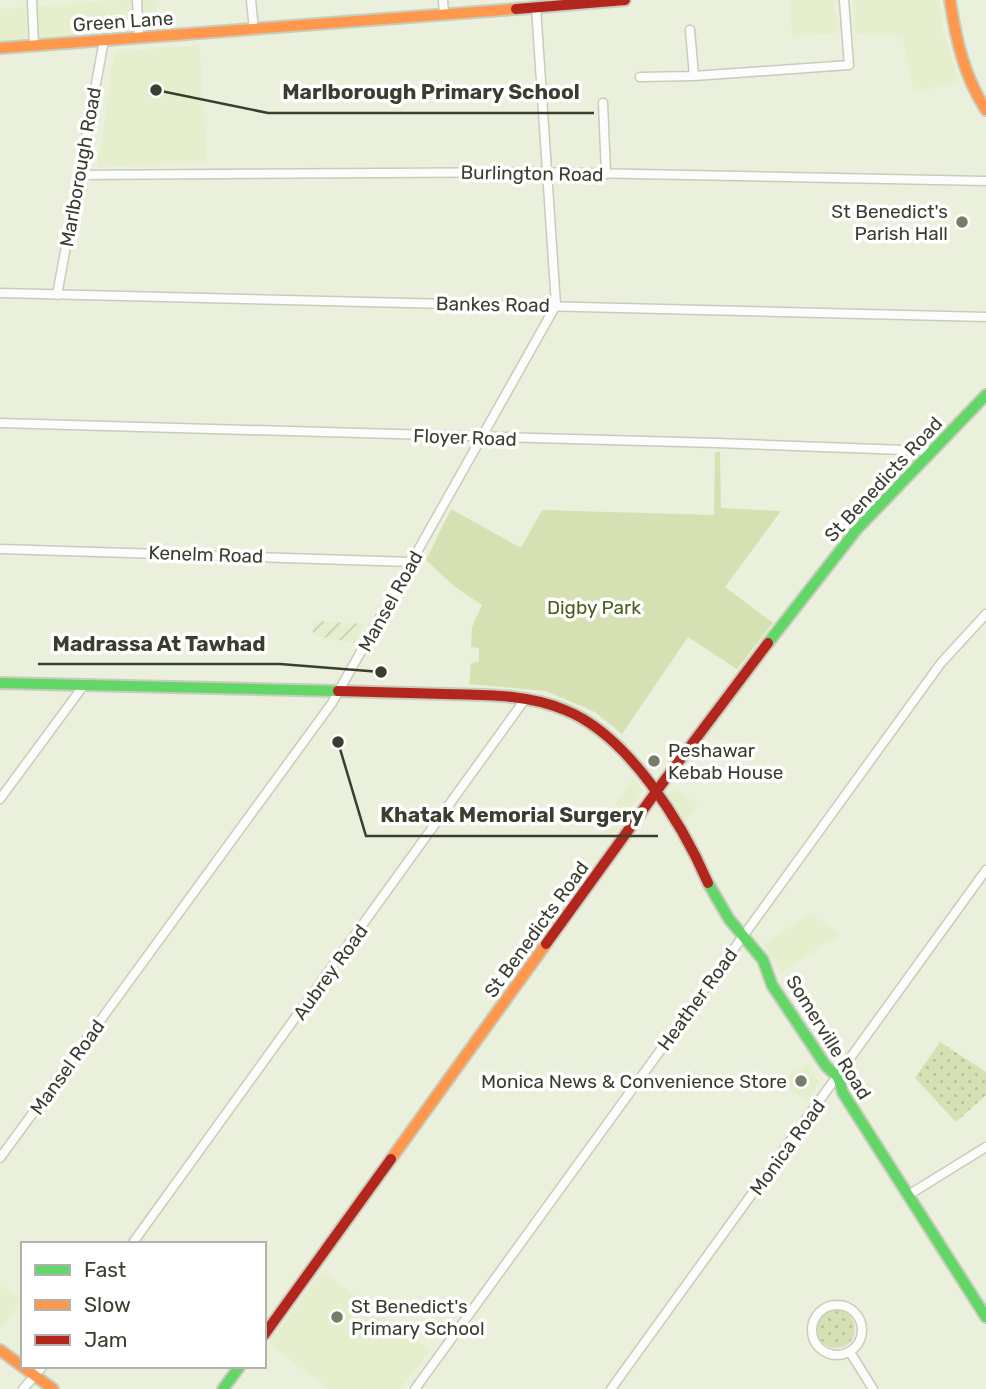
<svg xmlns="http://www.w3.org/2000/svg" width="986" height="1389" font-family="Rubik,sans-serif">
<defs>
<pattern id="industrial-furrows" width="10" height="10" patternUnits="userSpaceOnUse" patternTransform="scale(1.75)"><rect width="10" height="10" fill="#e6efcd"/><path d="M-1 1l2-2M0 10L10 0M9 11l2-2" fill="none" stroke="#c6ceb0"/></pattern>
<pattern id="grass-dots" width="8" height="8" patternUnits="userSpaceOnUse" patternTransform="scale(1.75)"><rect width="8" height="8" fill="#d6e1b3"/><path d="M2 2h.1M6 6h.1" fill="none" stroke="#b8c29a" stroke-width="1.8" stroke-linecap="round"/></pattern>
</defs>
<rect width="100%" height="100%" fill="#eaf0db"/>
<path fill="#e6efcd" d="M 119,0 L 156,0 L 159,28 L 0,42 L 0,9 Z
M 789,0 L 834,0 L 837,33 L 792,37 Z
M 853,0 L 939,0 L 943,33 L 960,81 L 914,93 L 902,36 L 856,34 Z
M 200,45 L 207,162 L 98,167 L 114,52 Z
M 633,778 L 643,789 L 611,838 L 598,829 Z
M 674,788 L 698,805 L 684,823 L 666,796 Z
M 810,914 L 842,934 L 781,973 L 764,944 Z
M 808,1063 L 819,1082 L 807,1102 L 780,1082 Z
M 322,1271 L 431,1350 L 400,1389 L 329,1389 L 268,1344 Z
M 0,1285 L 22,1300 L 0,1330 Z"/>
<path fill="url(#industrial-furrows)" d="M 313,621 L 366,624 L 354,643 L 313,635 Z"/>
<path fill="url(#grass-dots)" d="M 940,1042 L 986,1072 L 986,1095 L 956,1122 L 915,1078 Z
M817 1329a19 19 0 1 1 38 0a19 19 0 1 1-38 0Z"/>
<path fill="#d6e1b3" d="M 715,452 L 720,452 L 721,508 L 781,511 L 725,587 L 773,623 L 737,669 L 688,637 L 622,734 L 595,712 L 546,691 L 469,684 L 471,663 L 479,662 L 479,648 L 471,647 L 472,627 L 482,605 L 455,587 L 426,560 L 451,509 L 521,548 L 542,510 L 714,515 Z"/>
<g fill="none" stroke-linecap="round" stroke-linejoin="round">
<defs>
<path id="street" d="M 32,0 L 34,45
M 137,0 L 139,37
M 251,0 L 254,30
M 443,0 L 444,15
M 690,30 L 694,76 L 849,65 L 844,0
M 640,77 L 694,76
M 603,103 L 606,174
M 78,175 L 534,172 L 986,181
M 0,293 L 986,317
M 57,295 L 104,40
M 0,423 L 717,443 L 931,451
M 0,549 L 412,562
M 0,799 L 84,685
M 0,1158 L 332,703 L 556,305 L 536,7
M 910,1194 L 986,1147
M 132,1244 L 526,698
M812 1330a25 25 0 1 1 50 0a25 25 0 1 1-50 0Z
M 850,1352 L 873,1389
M 23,1389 L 43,1366
M 415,1389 L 941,663 L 986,614
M 611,1389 L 986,870"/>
<path id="fast" d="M 768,643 L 857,529 L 986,395
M 0,683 L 338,691
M 708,883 L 729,919 L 763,960 L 772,985 L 826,1066 L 838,1077 L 843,1093 L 986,1317
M 223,1389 L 240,1366"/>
<path id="slow" d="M 950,0 C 956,40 964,76 986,110
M 0,48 L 516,9
M 391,1159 L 546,944
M 0,1350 L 53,1389"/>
<path id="jam" d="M 516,9 L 625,0
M 338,691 C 374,692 409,693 445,694 C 485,695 527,694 565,710 C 628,735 682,823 708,883
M 546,944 L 661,785 L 768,643
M 264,1335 L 391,1159"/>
</defs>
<use href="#street" stroke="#c8ccbc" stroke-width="11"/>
<use href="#fast" stroke="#c8ccbc" stroke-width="14"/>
<use href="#slow" stroke="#c8ccbc" stroke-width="14"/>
<use href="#jam" stroke="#c8ccbc" stroke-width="14"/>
<use href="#street" stroke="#fcfdfa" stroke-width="8"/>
<use href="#fast" stroke="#63d668" stroke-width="10"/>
<use href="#slow" stroke="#ff974d" stroke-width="10"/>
<use href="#jam" stroke="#b3261e" stroke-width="10"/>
</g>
<g fill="#787c6b" stroke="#fff" stroke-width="2.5">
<circle cx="962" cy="222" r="7"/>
<circle cx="654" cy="761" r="7"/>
<circle cx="801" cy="1081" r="7"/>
<circle cx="337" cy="1317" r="7"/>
</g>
<g text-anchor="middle" stroke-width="7" stroke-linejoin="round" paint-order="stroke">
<g font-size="19" fill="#3a3e2f" stroke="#fff">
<text transform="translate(123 21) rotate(-4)" y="7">Green Lane</text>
<text transform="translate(80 167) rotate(-80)" y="7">Marlborough Road</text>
<text transform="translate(532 173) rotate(1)" y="7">Burlington Road</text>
<text transform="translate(493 304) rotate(1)" y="7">Bankes Road</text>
<text transform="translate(465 437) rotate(2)" y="7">Floyer Road</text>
<text transform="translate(883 479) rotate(-47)" y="7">St Benedicts Road</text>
<text transform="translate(206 554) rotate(2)" y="7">Kenelm Road</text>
<text transform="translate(390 601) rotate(-61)" y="7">Mansel Road</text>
<text transform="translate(536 929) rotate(-54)" y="7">St Benedicts Road</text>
<text transform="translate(330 972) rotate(-54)" y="7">Aubrey Road</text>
<text transform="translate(697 999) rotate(-54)" y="7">Heather Road</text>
<text transform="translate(829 1037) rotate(58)" y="7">Somerville Road</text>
<text transform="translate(67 1067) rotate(-54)" y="7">Mansel Road</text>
<text transform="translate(787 1147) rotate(-54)" y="7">Monica Road</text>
</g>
<g font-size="19" fill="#3a3e2f" stroke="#fff" text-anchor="end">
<text x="948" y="218">St Benedict's<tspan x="948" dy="22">Parish Hall</tspan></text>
<text x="668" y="757" text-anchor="start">Peshawar<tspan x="668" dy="22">Kebab House</tspan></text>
<text x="787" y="1088">Monica News &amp; Convenience Store</text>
<text x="351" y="1313" text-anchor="start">St Benedict's<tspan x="351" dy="22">Primary School</tspan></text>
</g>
<g font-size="19" fill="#505b1f" stroke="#fff">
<text x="594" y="614">Digby Park</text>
</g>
</g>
<path fill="none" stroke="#3a3e2f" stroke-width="2.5" d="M156 90L268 113H594M381 672L280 664H38M338 742L366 836H658"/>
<g fill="#3a3e2f" stroke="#fff" stroke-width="2.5">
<circle cx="156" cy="90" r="7"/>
<circle cx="381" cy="672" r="7"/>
<circle cx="338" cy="742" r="7"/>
</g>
<g font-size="21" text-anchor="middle" font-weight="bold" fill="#3a3e2f" stroke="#fff" stroke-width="7" stroke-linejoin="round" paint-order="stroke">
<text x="431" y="99">Marlborough Primary School</text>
<text x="159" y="651">Madrassa At Tawhad</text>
<text x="512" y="822">Khatak Memorial Surgery</text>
</g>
<rect x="21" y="1242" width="245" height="126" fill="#ffffff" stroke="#b0b2ac" stroke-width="2"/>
<rect x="35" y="1265" width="35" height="10" fill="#63d668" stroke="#b0b2ac" stroke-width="2"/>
<text x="84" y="1277" font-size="21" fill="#3a3e2f">Fast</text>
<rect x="35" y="1300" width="35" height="10" fill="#ff974d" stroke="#b0b2ac" stroke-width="2"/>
<text x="84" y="1312" font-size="21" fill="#3a3e2f">Slow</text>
<rect x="35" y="1335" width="35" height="10" fill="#b3261e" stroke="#b0b2ac" stroke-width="2"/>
<text x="84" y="1347" font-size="21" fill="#3a3e2f">Jam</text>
</svg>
